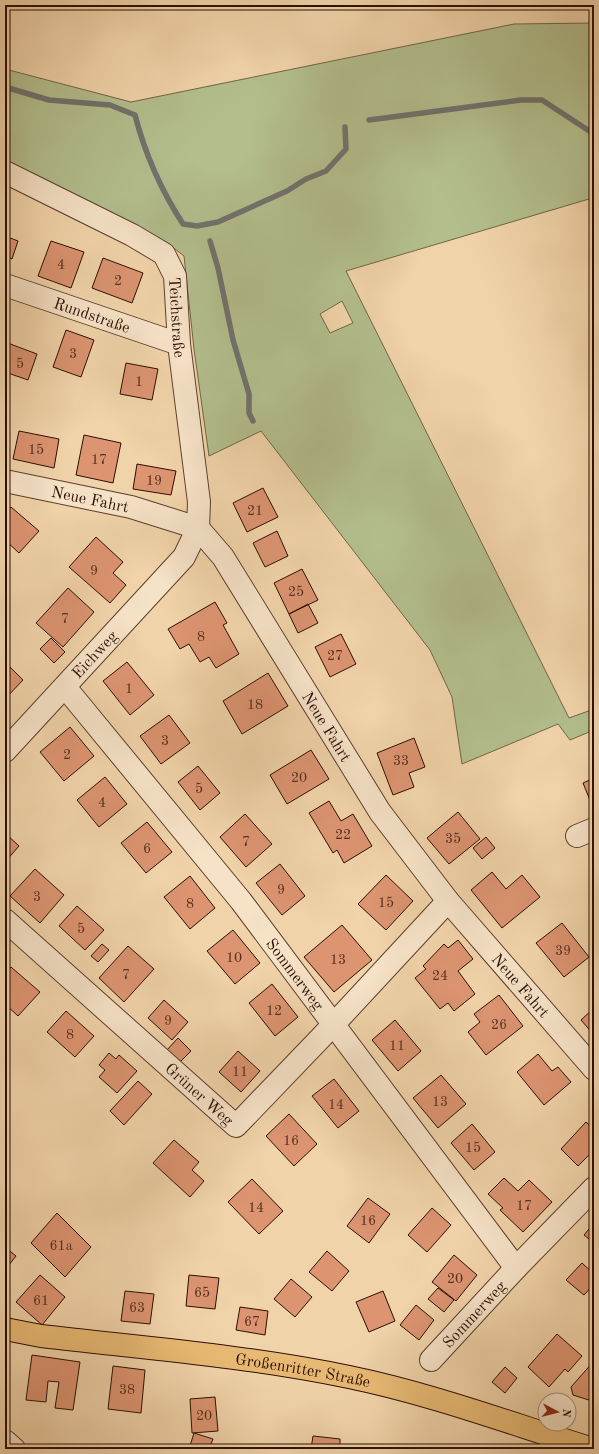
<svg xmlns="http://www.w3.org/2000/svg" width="599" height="1454" font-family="'Old Standard TT',serif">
<rect width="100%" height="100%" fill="#f1d3a9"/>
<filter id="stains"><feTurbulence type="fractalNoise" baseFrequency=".005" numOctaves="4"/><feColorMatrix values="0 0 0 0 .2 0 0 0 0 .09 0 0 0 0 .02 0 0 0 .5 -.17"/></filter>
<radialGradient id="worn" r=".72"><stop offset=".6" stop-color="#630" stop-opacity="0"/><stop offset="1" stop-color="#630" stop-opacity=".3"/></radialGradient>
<path fill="#b3be8d" stroke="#6f6648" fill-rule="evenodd" d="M 594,23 L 594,207 L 589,199 L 346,271 L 569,718 L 594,709 L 594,730 L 570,740 L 558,724 L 462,764 L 452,697 L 430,650 L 261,431 L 209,456 L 194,349 L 184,256 L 166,242 L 5,164 L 5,69 L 131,102 L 514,24 ZM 342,301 L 353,323 L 330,333 L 320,314 Z"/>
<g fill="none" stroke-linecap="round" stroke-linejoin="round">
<path stroke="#71726e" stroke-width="5.5" d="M 5,87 L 49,100 L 110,105 L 135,115 C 145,154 161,190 183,224 L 197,226 L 218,222 L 287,191 L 306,179 L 326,171 L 346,149 L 345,127
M 369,120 L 521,100 L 542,100 L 594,134
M 210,241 L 218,268 L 233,340 L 249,394 L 249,413 L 253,421"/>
</g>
<path fill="#dc9471" stroke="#2b0e04" d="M 5,236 L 18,241 L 12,259 L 5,256 Z
M 51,241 L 84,252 L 71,288 L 38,276 Z
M 103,258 L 143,273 L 132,303 L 92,288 Z
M 66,330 L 94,340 L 81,377 L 53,367 Z
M 5,342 L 37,354 L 28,380 L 5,372 Z
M 126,363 L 158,369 L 152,400 L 120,394 Z
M 19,431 L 59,439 L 54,468 L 13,459 Z
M 84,435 L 121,443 L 113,483 L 76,475 Z
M 137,464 L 176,471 L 171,495 L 133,489 Z
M 263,488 L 278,517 L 247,532 L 233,503 Z
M 11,507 L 39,531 L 19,553 L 5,540 L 5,514 Z
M 277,531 L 288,556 L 265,567 L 253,543 Z
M 96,537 L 123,562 L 113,573 L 126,585 L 110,603 L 69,567 Z
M 302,569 L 318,600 L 289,614 L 274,583 Z
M 68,588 L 94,612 L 63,647 L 36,623 Z
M 215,602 L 227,623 L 223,625 L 239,654 L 216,668 L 209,657 L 200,662 L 189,644 L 180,649 L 168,629 Z
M 308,604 L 318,623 L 298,633 L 289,614 Z
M 341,634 L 356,664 L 330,677 L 315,647 Z
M 51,638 L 65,652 L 54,663 L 40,649 Z
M 5,662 L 23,680 L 5,699 Z
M 127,662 L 154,695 L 130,715 L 103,681 Z
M 268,673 L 288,706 L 242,734 L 223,701 Z
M 169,715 L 190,743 L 161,764 L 140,736 Z
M 70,727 L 94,756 L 64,781 L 40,752 Z
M 414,738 L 425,767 L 409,773 L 414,787 L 393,795 L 377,753 Z
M 311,750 L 329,779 L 287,804 L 270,775 Z
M 198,766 L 220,793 L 200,810 L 178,782 Z
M 105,777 L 127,804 L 99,827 L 77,800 Z
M 594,778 L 594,810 L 583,783 Z
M 329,801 L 341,821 L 353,814 L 372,846 L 344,863 L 337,850 L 333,853 L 309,813 Z
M 458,812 L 480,839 L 449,864 L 427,838 Z
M 245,814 L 272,844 L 246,867 L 220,837 Z
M 147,822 L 172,852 L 146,873 L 121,843 Z
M 5,833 L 19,846 L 5,862 Z
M 486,837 L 495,848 L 482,859 L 473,848 Z
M 280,864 L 305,896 L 282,915 L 256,883 Z
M 35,869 L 64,895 L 40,923 L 10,896 Z
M 492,872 L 506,889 L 522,875 L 540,897 L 502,928 L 471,890 Z
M 386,875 L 413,901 L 386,930 L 358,904 Z
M 190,876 L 215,908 L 190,929 L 164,897 Z
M 77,906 L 104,930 L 85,950 L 59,926 Z
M 562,923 L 589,957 L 564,977 L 536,943 Z
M 342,925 L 372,960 L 334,992 L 304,957 Z
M 233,930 L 260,963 L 235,984 L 207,951 Z
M 458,940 L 473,959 L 458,971 L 475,994 L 454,1011 L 448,1003 L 440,1009 L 415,978 L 426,969 L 423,966 L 444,944 L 448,948 Z
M 102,944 L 109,950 L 98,962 L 91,956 Z
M 128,946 L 154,969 L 124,1002 L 99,978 Z
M 11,967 L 40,992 L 18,1016 L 5,1004 L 5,974 Z
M 272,984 L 298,1017 L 275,1036 L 249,1003 Z
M 499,995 L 523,1026 L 486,1055 L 468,1032 L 480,1022 L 474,1014 Z
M 164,1000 L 188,1022 L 172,1040 L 148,1018 Z
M 594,1008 L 594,1035 L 581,1020 Z
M 66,1011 L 94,1036 L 75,1057 L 47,1032 Z
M 395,1020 L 421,1051 L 398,1071 L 372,1040 Z
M 178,1038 L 191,1051 L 179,1063 L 166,1051 Z
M 238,1051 L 260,1071 L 241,1092 L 219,1072 Z
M 109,1053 L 116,1059 L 119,1055 L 137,1071 L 117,1093 L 99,1077 L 105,1070 L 99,1065 Z
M 538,1054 L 552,1071 L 558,1067 L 571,1082 L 544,1105 L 517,1072 Z
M 441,1075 L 466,1104 L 438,1128 L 413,1098 Z
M 334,1079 L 359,1111 L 338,1128 L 312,1096 Z
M 138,1081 L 152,1094 L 124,1125 L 110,1111 Z
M 289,1114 L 317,1144 L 294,1166 L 266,1136 Z
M 586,1122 L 594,1129 L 594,1150 L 578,1166 L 561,1149 Z
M 472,1124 L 495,1152 L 474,1170 L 451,1143 Z
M 174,1140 L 199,1162 L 192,1170 L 204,1181 L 190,1197 L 153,1163 Z
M 504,1178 L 518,1191 L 529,1180 L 552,1202 L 523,1232 L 500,1210 L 503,1208 L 488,1194 Z
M 252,1179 L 283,1211 L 259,1234 L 228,1202 Z
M 368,1198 L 390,1214 L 369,1243 L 347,1226 Z
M 432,1208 L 451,1225 L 427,1252 L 408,1235 Z
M 57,1213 L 91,1247 L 65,1277 L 31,1243 Z
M 594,1223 L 594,1243 L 584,1235 Z
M 5,1247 L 16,1256 L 5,1270 Z
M 327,1251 L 349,1271 L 332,1291 L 309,1272 Z
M 454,1255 L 477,1275 L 456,1301 L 432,1282 Z
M 582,1263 L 594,1274 L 594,1284 L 584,1295 L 566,1280 Z
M 40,1275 L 65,1297 L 42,1325 L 16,1302 Z
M 189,1275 L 219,1278 L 215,1309 L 186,1306 Z
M 291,1279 L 312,1297 L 295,1317 L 274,1299 Z
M 438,1288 L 454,1300 L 444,1312 L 428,1299 Z
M 125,1291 L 154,1294 L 150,1324 L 121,1321 Z
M 383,1291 L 395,1321 L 369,1332 L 356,1302 Z
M 416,1305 L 434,1320 L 419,1340 L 400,1325 Z
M 240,1307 L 268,1311 L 265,1335 L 236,1330 Z
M 557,1334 L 582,1356 L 568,1372 L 565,1369 L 549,1387 L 528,1367 Z
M 32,1355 L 80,1362 L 73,1410 L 55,1408 L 59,1382 L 48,1381 L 46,1402 L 26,1400 Z
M 594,1361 L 594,1398 L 592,1401 L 573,1395 L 571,1387 Z
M 113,1366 L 145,1370 L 141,1413 L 108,1409 Z
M 505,1367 L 517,1378 L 505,1393 L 492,1382 Z
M 215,1397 L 218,1431 L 192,1433 L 190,1399 Z
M 194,1433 L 213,1439 L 209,1449 L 189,1449 Z
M 313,1436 L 340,1439 L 340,1445 L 357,1447 L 356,1449 L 311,1449 Z"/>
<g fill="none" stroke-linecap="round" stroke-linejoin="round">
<defs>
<g id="minor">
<path id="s1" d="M 5,172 L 132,235 L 164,254 L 175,276 L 179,344 L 199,502 L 198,528 L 184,557 L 5,751"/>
<path id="s2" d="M 5,285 L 179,344"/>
<path id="s3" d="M 5,481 L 131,507 L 198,528 L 223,557 L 380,812 L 448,901 L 594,1069"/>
<path id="s4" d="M 65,687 L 241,901 L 516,1268"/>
<path d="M 577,836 L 594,829"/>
<path id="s5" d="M 5,920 L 236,1126 L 333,1025 L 448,901"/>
<path id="s6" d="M 431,1360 L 516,1268 L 594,1188"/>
<path d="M 5,1441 L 14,1449"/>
</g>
<g id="major">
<path id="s7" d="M 5,1329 L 41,1336 C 143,1348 248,1356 349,1377 C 432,1394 512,1424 593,1449"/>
</g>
</defs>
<use href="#minor" stroke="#5c3f2d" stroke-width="24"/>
<use href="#major" stroke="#2b0e04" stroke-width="24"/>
<use href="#minor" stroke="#f6e2c7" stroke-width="22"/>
<use href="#major" stroke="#e8ba74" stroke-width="22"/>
</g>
<g text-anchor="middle" stroke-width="3" stroke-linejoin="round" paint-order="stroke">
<g font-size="14" fill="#57301f">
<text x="61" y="269">4</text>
<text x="118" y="285">2</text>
<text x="73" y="358">3</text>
<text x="20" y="368">5</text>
<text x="139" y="386">1</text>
<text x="36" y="454">15</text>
<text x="99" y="464">17</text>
<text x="154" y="485">19</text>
<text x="255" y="515">21</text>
<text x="94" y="575">9</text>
<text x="296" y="596">25</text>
<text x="65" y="623">7</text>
<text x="201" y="641">8</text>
<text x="335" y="660">27</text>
<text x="129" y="693">1</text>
<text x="255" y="709">18</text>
<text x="165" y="745">3</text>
<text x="67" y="759">2</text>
<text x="401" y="765">33</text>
<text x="299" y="782">20</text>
<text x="199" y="793">5</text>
<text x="102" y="807">4</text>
<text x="343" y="839">22</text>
<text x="453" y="843">35</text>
<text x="246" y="846">7</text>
<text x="147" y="853">6</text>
<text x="281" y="894">9</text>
<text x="37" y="901">3</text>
<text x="386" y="907">15</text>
<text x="190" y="908">8</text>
<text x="81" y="933">5</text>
<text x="563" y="955">39</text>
<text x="234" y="962">10</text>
<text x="338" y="964">13</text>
<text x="126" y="979">7</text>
<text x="440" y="980">24</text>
<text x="274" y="1015">12</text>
<text x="168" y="1025">9</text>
<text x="499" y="1029">26</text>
<text x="70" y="1039">8</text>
<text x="397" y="1050">11</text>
<text x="240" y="1076">11</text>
<text x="440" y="1106">13</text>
<text x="336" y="1109">14</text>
<text x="291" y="1145">16</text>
<text x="473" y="1152">15</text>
<text x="524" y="1210">17</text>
<text x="256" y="1212">14</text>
<text x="368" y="1225">16</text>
<text x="61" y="1250">61a</text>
<text x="455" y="1283">20</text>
<text x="202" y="1297">65</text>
<text x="41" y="1305">61</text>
<text x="137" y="1312">63</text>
<text x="252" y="1326">67</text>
<text x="127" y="1394">38</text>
<text x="204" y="1420">20</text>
</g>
<g font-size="16" fill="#2b0e04" stroke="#f6e2c7">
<text dy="6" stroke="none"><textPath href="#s2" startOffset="92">Rundstraße</textPath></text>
<text dy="6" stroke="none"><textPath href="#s1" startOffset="245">Teichstraße</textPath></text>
<text dy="6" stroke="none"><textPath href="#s3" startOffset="87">Neue Fahrt</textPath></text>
<text transform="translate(94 654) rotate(-47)" y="6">Eichweg</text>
<text dy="6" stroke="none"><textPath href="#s3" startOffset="436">Neue Fahrt</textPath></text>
<text dy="6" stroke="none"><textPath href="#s4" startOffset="368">Sommerweg</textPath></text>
<text dy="6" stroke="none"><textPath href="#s3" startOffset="760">Neue Fahrt</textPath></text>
<text dy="6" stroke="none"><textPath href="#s5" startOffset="261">Grüner Weg</textPath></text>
<text dy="6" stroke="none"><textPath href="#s6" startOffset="63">Sommerweg</textPath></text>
<text dy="6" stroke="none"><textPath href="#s7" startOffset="301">Großenritter Straße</textPath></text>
</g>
</g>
<rect width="599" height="1454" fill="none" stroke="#f1d3a9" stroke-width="20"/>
<rect x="6" y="6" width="587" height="1442" fill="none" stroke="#2b0e04" stroke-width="2"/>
<rect x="10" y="10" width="579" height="1434" fill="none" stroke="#2b0e04"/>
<g transform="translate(557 1412) rotate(97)"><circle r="19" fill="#f6e2c7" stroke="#a58d79"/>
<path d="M0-3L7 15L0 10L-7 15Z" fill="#8f2418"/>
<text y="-6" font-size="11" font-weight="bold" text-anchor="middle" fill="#2b0e04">N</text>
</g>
<rect width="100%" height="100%" filter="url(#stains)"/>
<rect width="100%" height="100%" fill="url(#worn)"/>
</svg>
